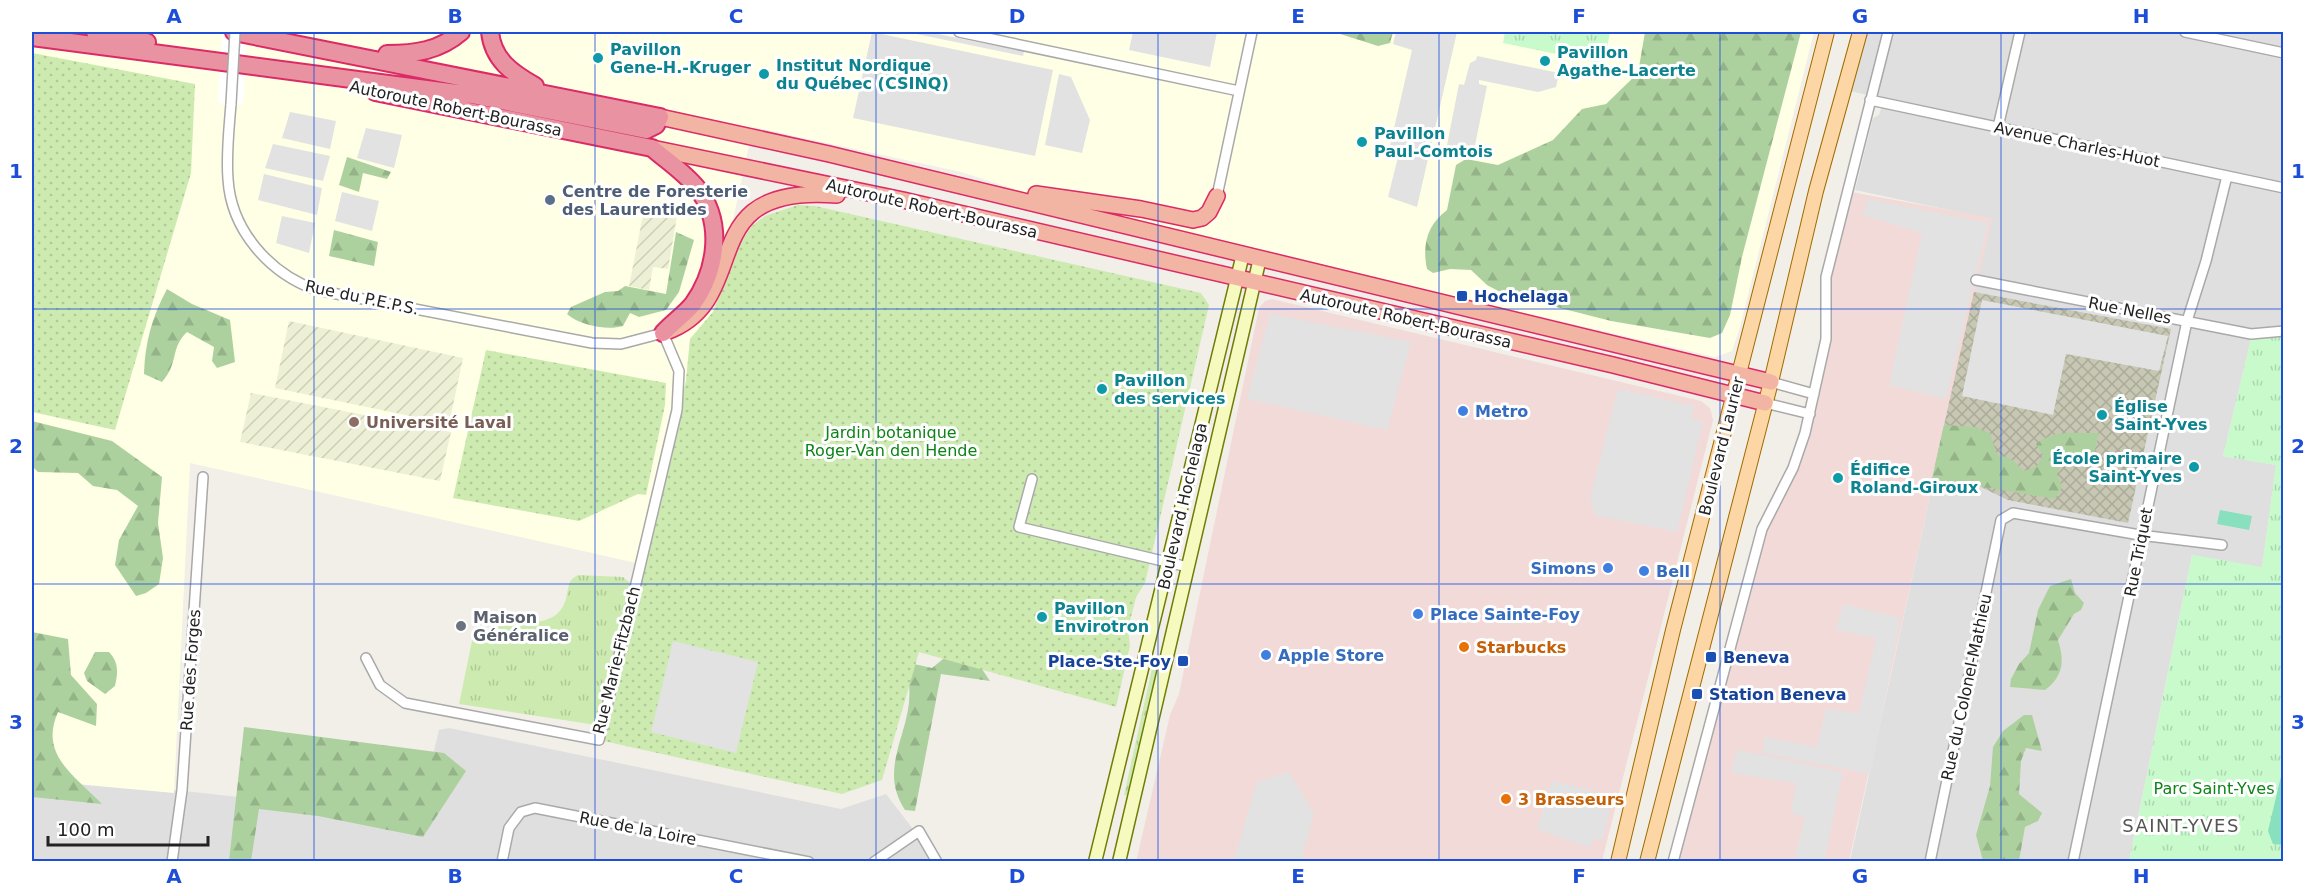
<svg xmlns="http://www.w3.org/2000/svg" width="2315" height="893" font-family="'DejaVu Sans',sans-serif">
<defs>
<pattern id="construction-cross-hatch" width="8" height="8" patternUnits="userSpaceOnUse" patternTransform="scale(1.5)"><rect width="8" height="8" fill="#c7c7b4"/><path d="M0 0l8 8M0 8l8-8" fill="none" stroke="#abab9a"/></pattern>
<pattern id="farmland-furrows" width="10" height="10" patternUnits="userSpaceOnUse" patternTransform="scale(1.5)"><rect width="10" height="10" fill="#eef0d5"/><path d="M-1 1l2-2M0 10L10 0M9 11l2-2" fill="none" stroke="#ccceb7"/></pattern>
<pattern id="grass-tufts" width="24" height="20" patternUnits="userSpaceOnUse" patternTransform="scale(1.5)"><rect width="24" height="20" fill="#cdebb0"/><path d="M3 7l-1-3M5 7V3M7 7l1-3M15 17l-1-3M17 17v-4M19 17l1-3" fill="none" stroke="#b0c997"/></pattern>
<pattern id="forest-firs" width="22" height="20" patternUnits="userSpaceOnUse" patternTransform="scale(1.5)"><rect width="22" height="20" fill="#add19e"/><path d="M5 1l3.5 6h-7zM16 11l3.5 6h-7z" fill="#95b388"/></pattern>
<pattern id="park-tufts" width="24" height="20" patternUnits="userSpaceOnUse" patternTransform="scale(1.5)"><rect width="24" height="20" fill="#c8facc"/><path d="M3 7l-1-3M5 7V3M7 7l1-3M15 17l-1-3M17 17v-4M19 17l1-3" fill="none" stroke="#acd6af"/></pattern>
<pattern id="garden-dots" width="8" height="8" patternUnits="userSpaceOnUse" patternTransform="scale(1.5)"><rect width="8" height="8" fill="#cdebb0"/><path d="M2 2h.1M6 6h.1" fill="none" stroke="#b0c997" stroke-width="1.8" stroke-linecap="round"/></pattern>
</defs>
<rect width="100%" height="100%" fill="#f2efe9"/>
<path fill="#e0dfdf" d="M 1860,32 L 2283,32 L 2283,337 L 2251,339 L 2223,456 L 2276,465 L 2262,568 L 2192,555 L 2129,861 L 1850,861 L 1991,219 L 1855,190 L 1873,118 L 1879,115 L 1884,99 L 1846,90 Z
M 449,728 L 841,809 L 886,794 L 916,833 L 931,861 L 32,862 L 32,774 L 418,817 L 439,730 Z"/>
<path fill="#f2dad9" d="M 1846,191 L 1992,218 L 1849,861 L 1673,862 L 1762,529 L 1786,482 L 1823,357 L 1825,292 Z
M 1272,299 L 1701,401 L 1710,408 L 1713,420 L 1602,861 L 1136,862 L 1170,715 L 1179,694 L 1259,308 L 1265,301 Z"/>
<path fill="#ffffe5" d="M 32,32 L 1814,32 L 1740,327 L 1732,351 L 1715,357 L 1088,212 L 961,172 L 753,127 L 713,312 L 690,339 L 686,381 L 641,564 L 190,463 L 174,793 L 32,780 Z"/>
<path fill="url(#construction-cross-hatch)" d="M 1974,292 L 2171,329 L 2128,523 L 2008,500 L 1935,465 Z"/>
<path fill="url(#farmland-furrows)" d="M 644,210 L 677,216 L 668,269 L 653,267 L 649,290 L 629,286 Z
M 289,321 L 463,358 L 449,424 L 275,388 Z
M 251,393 L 451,432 L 440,481 L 240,442 Z"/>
<path fill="url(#grass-tufts)" d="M 578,575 L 623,577 L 630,583 L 596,725 L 459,704 L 473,636 L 486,638 L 495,619 C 521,622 561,631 567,594 C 569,585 568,580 578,575 Z
M 1153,664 L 1160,666 L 1130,796 L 1124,795 Z"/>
<path fill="url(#forest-firs)" d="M 1334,32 L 1393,32 L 1390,43 L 1378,46 Z
M 1645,32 L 1801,32 L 1742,257 L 1730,315 L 1722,333 L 1710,338 L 1611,321 L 1502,293 L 1487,285 L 1471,270 L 1450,269 L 1433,273 L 1427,269 C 1422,245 1427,225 1447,210 L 1456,165 L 1466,159 L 1498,165 L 1553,140 L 1582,109 L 1606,104 L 1638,73 Z
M 347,157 L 391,172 L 387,179 L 363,173 L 359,192 L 339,185 Z
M 334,230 L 378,242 L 374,266 L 329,256 Z
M 676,232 L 694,240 L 679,292 L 666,310 L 639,317 L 630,313 L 623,326 C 607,331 579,325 567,314 L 571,307 L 605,292 L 618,291 L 625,286 L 666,294 Z
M 167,289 L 192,304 L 230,320 L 235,362 L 217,368 L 212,361 L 214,347 L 187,332 C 170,348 179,363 162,382 L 144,374 C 145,342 152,317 167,289 Z
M 32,421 L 112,441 L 162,477 L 158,523 L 163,558 L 159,584 L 146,593 L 136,596 L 115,565 L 119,540 L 138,506 L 117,490 L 93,486 L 78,473 L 38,472 L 32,466 Z
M 1944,425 L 1976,427 L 1990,433 L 1997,455 L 2010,458 L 2024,471 L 2037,466 L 2043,455 L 2036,444 C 2055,428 2076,434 2099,433 L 2092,461 L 2063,463 L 2057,474 L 2062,487 L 2055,499 L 1979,486 L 1931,483 Z
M 2071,579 L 2075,593 L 2084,603 L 2081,610 L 2074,614 L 2058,640 C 2065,662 2063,676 2045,690 L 2010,687 L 2011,679 L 2019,664 L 2029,653 L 2038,610 L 2050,586 Z
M 32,632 L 68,639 L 71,675 L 97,704 L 96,726 L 58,712 C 39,755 74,775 102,804 L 32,797 Z
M 779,634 L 932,668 L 948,655 L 980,666 L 990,681 L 941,674 L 915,811 L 905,810 C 876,766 914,731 909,685 Z
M 95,652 L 109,652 C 119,663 118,672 115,686 L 105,694 L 87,681 L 84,673 Z
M 2024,715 L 2032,715 L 2042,751 L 2026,748 L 2021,761 L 2019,794 L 2042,813 L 2038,821 L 2025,827 L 2019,861 L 1983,861 L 1976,835 L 1990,786 L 1993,747 L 2003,731 Z
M 244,727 L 444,753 L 466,771 L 423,837 L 318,816 L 259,809 L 251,861 L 229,861 Z"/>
<path fill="url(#park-tufts)" d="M 1505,32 L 1610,32 L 1604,64 L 1503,43 Z
M 2283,337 L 2283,861 L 2129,862 L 2192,555 L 2262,567 L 2276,465 L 2223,456 L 2251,339 Z"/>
<path fill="url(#garden-dots)" d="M 32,53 L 195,84 L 191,173 L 115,430 L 32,412 Z
M 798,205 L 815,206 L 1201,293 L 1209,305 L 1145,583 L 1136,597 L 1128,629 L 1130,646 L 1116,707 L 919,652 L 882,780 L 842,794 L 599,740 L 686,381 L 690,339 L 713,312 L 741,242 L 752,226 L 765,216 Z
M 486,350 L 666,383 L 665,405 L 646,495 L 638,494 L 579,521 L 453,498 Z"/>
<path fill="#88e0be" d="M 2220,510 L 2252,516 L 2249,530 L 2217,524 Z
M 2283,768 L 2283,845 L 2273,844 L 2268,831 Z"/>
<path fill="#e2e2e2" d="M 872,32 L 1053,70 L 1035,156 L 853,118 Z
M 907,32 L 928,32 L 982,43 L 1024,51 L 1023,56 Z
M 1133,32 L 1217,32 L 1210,67 L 1129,50 Z
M 1396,32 L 1457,32 L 1417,207 L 1388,197 L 1399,153 L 1389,150 L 1412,50 L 1393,44 Z
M 1477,56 L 1559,73 L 1556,87 L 1538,92 L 1479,80 L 1479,84 L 1487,86 L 1473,155 L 1446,150 L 1459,84 L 1464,85 L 1470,63 L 1476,60 Z
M 1059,74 L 1071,77 L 1090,120 L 1082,153 L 1045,145 Z
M 290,112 L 336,121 L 330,149 L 282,138 Z
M 366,128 L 402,135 L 394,168 L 357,158 Z
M 273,144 L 330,156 L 323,181 L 265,168 Z
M 264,174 L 322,188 L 317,215 L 258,200 Z
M 342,192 L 379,201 L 372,231 L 335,221 Z
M 1868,199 L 1988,223 L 1946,399 L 1889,385 L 1922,233 L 1863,215 Z
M 282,216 L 315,223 L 309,253 L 276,243 Z
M 1982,300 L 2168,336 L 2159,371 L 2066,354 L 2053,415 L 1962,396 Z
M 1270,314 L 1411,342 L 1387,430 L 1247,399 Z
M 1618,389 L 1694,406 L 1691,418 L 1703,422 L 1677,532 L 1595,515 L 1590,498 Z
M 1843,604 L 1900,618 L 1871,774 L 1762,753 L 1765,737 L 1817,747 L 1826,709 L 1859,713 L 1876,638 L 1836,630 Z
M 673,641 L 758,662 L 736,753 L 651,732 Z
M 1737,750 L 1843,772 L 1824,861 L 1795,857 L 1805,817 L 1791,813 L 1796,783 L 1731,773 Z
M 1289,772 L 1314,814 L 1301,861 L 1234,861 L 1257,782 Z
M 1552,781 L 1605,794 L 1602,808 L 1610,810 L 1602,841 L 1593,839 L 1590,848 L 1537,829 Z"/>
<path fill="#fff" d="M 222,32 L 247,32 L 243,105 L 218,103 Z"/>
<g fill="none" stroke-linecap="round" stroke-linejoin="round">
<defs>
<path id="minor" d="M 959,32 L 1239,91
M 2185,32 L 2284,53
M 1870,100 L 2284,188
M 231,104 C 229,129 226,154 228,179 C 231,230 269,273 316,290 L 592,343 L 621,344 L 663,333 L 679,371 L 677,410 L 599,740 L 405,703 L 380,685 L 366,658
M 1998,127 L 2020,32
M 1217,196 L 1252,32
M 1976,280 L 2251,334 L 2284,331
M 1771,382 L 1814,394
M 1765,403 L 1810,414
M 1032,479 L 1019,527 L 1188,567
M 172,862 L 182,790 L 203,477
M 502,862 L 509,828 L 521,812 L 535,808 L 809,862
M 874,862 L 919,831 L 937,862
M 1673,862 L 1762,529 L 1793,468 L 1805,433 L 1826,339 L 1826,277 L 1888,32
M 1930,862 L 2001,520 L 2013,513 L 2140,535 L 2222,545
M 2073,862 L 2187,321 L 2206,261 L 2227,176"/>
<path id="secondary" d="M 1095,862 L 1243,254
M 1119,862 L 1260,258"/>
<path id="primary" d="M 1618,862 L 1673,630 L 1827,32
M 1647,862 L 1771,382 L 1816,191 L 1860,32"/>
<path id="trunk" d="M 660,117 L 829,154 L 1771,382
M 652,148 L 903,200 L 1613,365 L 1765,403
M 1036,194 L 1141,209 L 1193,220 L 1202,218 L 1209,212 L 1217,196
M 666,332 C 757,299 688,183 837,195"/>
<path id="motorway" d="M 95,32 L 147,42
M 490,32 C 493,60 512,73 535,86
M 32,37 L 472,95 L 646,130 L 656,125 L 660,117 L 234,32
M 387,54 C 415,54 439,51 461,32
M 375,92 L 652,148 C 667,161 684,172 697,188 C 724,222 717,270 693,304 C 685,314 672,323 663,333"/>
</defs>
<use href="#minor" stroke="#a9a9a9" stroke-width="12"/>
<use href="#secondary" stroke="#707d05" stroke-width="15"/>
<use href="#primary" stroke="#a06b00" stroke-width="16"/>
<use href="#trunk" stroke="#dc2a67" stroke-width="18"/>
<use href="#motorway" stroke="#dc2a67" stroke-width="20"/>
<use href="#minor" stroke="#fff" stroke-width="9"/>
<use href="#secondary" stroke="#f7fabf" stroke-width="12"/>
<use href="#primary" stroke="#fcd6a4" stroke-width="14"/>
<use href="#trunk" stroke="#f2b4a3" stroke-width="15"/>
<use href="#motorway" stroke="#e892a2" stroke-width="16"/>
<defs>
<path id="minor-bridge" d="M 231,104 L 235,32"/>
</defs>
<use href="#minor-bridge" stroke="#a9a9a9" stroke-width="12" stroke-linecap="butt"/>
<use href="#minor-bridge" stroke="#fff" stroke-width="9"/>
</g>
<path fill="none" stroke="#1d4ed8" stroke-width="1.5" stroke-opacity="0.55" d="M 314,32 L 314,862M 595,32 L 595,862M 876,32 L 876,862M 1158,32 L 1158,862M 1439,32 L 1439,862M 1720,32 L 1720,862M 2001,32 L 2001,862M 32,309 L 2284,309M 32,584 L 2284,584"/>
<g fill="#0f9aa8" stroke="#fff" stroke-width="2">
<circle cx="598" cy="58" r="6"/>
<circle cx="1545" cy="61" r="6"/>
<circle cx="764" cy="74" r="6"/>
<circle cx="1362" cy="142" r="6"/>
<circle cx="1102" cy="389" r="6"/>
<circle cx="2102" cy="415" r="6"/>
<circle cx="2194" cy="467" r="6"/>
<circle cx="1838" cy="478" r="6"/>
<circle cx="1042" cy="617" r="6"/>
</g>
<circle fill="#5c6f8a" stroke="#fff" stroke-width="2" cx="550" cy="200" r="6"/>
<g fill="#1a4fb4" stroke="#fff" stroke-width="2">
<rect x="1456" y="290" width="12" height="12" rx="3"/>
<rect x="1705" y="651" width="12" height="12" rx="3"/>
<rect x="1177" y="655" width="12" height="12" rx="3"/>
<rect x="1691" y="688" width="12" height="12" rx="3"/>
</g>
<g fill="#3f7fe0" stroke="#fff" stroke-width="2">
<circle cx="1463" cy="411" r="6"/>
<circle cx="1608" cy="568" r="6"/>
<circle cx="1644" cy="571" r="6"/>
<circle cx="1418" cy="614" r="6"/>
<circle cx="1266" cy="655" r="6"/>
</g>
<circle fill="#8d6e63" stroke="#fff" stroke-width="2" cx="354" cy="422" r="6"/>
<circle fill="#6b7280" stroke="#fff" stroke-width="2" cx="461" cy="626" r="6"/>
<g fill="#e8710a" stroke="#fff" stroke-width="2">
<circle cx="1464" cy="647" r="6"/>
<circle cx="1506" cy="799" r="6"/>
</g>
<g text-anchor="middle" stroke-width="6" stroke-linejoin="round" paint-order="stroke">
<g font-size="16" font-weight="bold" fill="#0d838f" stroke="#fff" text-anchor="start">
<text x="610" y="55">Pavillon<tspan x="610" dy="18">Gene-H.-Kruger</tspan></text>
<text x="1557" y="58">Pavillon<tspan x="1557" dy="18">Agathe-Lacerte</tspan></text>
<text x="776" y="71">Institut Nordique<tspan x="776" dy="18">du Québec (CSINQ)</tspan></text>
<text x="1374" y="139">Pavillon<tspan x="1374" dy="18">Paul-Comtois</tspan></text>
<text x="1114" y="386">Pavillon<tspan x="1114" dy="18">des services</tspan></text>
<text x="2114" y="412">Église<tspan x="2114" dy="18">Saint-Yves</tspan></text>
<text x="2182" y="464" text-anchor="end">École primaire<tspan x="2182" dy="18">Saint-Yves</tspan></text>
<text x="1850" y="475">Édifice<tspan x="1850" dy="18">Roland-Giroux</tspan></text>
<text x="1054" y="614">Pavillon<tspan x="1054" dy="18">Envirotron</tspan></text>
</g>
<g font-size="16" fill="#222" stroke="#fff">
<text transform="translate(456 108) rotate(12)" y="6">Autoroute Robert-Bourassa</text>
<text transform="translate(2077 144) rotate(12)" y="6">Avenue Charles-Huot</text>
<text transform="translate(932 208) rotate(13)" y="6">Autoroute Robert-Bourassa</text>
<text transform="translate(362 297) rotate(12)" y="6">Rue du P.E.P.S.</text>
<text transform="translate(2130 310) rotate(11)" y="6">Rue Nelles</text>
<text transform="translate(1406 318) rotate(13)" y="6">Autoroute Robert-Bourassa</text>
<text transform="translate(1721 446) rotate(-76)" y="6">Boulevard Laurier</text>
<text transform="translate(1182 506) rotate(-77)" y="6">Boulevard Hochelaga</text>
<text transform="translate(2138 552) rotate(-79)" y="6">Rue Triquet</text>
<text transform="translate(616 660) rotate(-76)" y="6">Rue Marie-Fitzbach</text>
<text transform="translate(190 670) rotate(-86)" y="6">Rue des Forges</text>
<text transform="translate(1966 687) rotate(-78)" y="6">Rue du Colonel-Mathieu</text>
<text transform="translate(638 828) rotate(11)" y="6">Rue de la Loire</text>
</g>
<g font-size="16" font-weight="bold" fill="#4e5e75" stroke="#fff" text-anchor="start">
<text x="562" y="197">Centre de Foresterie<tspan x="562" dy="18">des Laurentides</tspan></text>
</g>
<g font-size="16" font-weight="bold" fill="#164399" stroke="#fff" text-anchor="start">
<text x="1474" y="302">Hochelaga</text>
<text x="1723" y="663">Beneva</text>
<text x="1171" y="667" text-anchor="end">Place-Ste-Foy</text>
<text x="1709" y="700">Station Beneva</text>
</g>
<g font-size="16" font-weight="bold" fill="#366cbe" stroke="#fff" text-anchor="start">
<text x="1475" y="417">Metro</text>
<text x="1596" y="574" text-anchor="end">Simons</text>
<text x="1656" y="577">Bell</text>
<text x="1430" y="620">Place Sainte-Foy</text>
<text x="1278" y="661">Apple Store</text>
</g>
<g font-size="16" font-weight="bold" fill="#785e54" stroke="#fff" text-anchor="start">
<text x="366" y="428">Université Laval</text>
</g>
<g font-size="16" fill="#0c8416" stroke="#fff">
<text x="891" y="438">Jardin botanique<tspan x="891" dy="18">Roger-Van den Hende</tspan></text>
<text x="2214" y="794">Parc Saint-Yves</text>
</g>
<g font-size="16" font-weight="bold" fill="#5b616d" stroke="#fff" text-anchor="start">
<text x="473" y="623">Maison<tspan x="473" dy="18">Généralice</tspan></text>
</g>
<g font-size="16" font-weight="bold" fill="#c56008" stroke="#fff" text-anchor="start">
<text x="1476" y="653">Starbucks</text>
<text x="1518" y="805">3 Brasseurs</text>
</g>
<g font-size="18" letter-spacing="1.5" fill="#555" stroke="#fff">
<text x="2181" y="832">SAINT-YVES</text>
</g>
</g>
<rect width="2315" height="893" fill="none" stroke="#ffffff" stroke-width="66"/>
<path d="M48 836v9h160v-9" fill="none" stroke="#222222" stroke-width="3"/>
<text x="57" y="836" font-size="18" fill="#222222" stroke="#ffffff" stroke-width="4.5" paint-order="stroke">100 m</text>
<rect x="33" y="33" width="2249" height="827" fill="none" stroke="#1d4ed8" stroke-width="2"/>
<g font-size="20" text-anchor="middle" font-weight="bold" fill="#1d4ed8">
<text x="174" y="23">A</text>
<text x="455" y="23">B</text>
<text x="736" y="23">C</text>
<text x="1017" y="23">D</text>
<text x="1298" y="23">E</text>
<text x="1579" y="23">F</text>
<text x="1860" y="23">G</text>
<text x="2141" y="23">H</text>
<text x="16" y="178">1</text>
<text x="2298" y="178">1</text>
<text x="16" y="453">2</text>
<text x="2298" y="453">2</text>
<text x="16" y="729">3</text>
<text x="2298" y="729">3</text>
<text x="174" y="883">A</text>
<text x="455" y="883">B</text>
<text x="736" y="883">C</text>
<text x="1017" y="883">D</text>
<text x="1298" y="883">E</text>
<text x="1579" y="883">F</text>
<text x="1860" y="883">G</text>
<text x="2141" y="883">H</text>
</g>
</svg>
